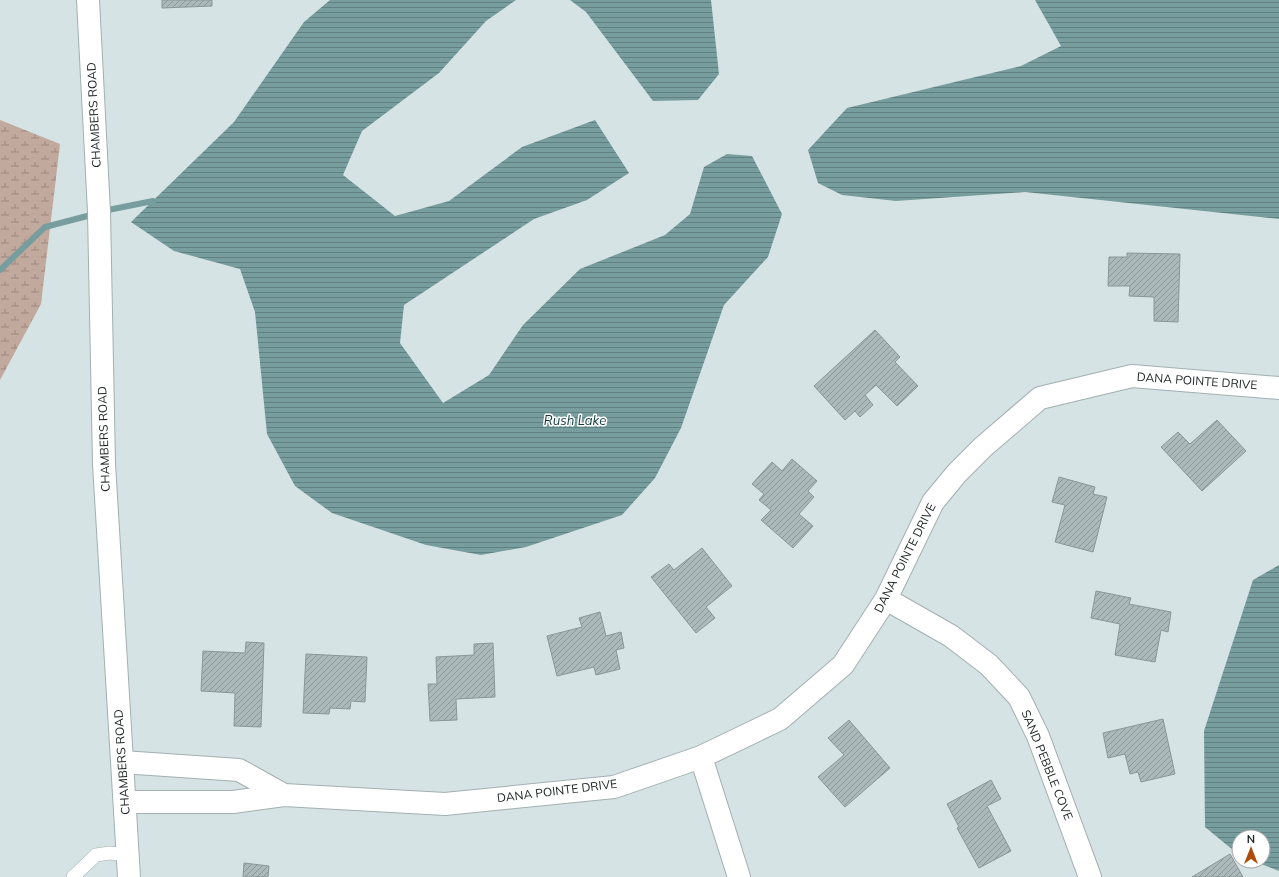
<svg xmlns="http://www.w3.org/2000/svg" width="1279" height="877" font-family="Mulish,sans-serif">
<defs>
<pattern id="wetland-marsh" width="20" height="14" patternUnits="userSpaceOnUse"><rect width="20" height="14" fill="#c2a99e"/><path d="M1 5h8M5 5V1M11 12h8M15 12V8" fill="none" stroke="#9d8980"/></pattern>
<pattern id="water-rules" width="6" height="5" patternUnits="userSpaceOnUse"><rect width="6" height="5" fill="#779d9f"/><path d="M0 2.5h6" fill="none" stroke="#618081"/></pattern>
<pattern id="building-hatch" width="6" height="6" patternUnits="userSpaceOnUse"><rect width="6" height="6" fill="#acb9ba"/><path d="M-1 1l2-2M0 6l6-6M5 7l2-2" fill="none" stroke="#8b9697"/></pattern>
</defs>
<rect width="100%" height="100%" fill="#d6e3e4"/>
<path fill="url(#wetland-marsh)" d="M 0,120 L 60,144 L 41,304 L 0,380 Z"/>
<path fill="url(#water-rules)" d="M 330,0 L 516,0 L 486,21 L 439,73 L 362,131 L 343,175 L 395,216 L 449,201 L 522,147 L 595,120 L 629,173 L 587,200 L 534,219 L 404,305 L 400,343 L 443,403 L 489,375 L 523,325 L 580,269 L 665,235 L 690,214 L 704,167 L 727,154 L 752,156 L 782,214 L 768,257 L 724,305 L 681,428 L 655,478 L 622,515 L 526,547 L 481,555 L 426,545 L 332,513 L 295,486 L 267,434 L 255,312 L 240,269 L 174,251 L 131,222 L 234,122 L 304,22 Z
M 570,0 L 711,0 L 719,74 L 698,100 L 653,101 L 586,12 Z
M 1035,0 L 1279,0 L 1279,219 L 1025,192 L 896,201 L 842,195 L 818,183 L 808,150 L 847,108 L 1021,66 L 1061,46 Z
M 1279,565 L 1279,871 L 1253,861 L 1263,861 L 1263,837 L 1239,837 L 1239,855 L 1205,827 L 1204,731 L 1253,580 Z"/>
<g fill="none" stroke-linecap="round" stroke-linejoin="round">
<path stroke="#779d9f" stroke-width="6" d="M 103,211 L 153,201
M 0,270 L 45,227 L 95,214"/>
</g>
<path fill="url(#building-hatch)" stroke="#8a9697" d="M 162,0 L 212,0 L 212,6 L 162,8 Z
M 1127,253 L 1180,254 L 1178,322 L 1154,321 L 1154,297 L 1129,296 L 1130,286 L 1108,286 L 1109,257 L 1127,257 Z
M 875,330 L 900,357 L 895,362 L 918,386 L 897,406 L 876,385 L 865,395 L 873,405 L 860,417 L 855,411 L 845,420 L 814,386 Z
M 1217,420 L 1246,451 L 1202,491 L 1161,447 L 1178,432 L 1190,444 Z
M 792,459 L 817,481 L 808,491 L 814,497 L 799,514 L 813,526 L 793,548 L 761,520 L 771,510 L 759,500 L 764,494 L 752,484 L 772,462 L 782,471 Z
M 1059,477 L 1095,487 L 1093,494 L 1107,497 L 1093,552 L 1055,542 L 1065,505 L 1052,502 Z
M 702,548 L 732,586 L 706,607 L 715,618 L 696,633 L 651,577 L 669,564 L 674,570 Z
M 1096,591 L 1131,598 L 1129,604 L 1171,612 L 1168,632 L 1161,630 L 1155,662 L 1115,655 L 1120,624 L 1091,618 Z
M 600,612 L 606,636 L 621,632 L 624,648 L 616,650 L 620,669 L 596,675 L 594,667 L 557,676 L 547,636 L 582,627 L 579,618 Z
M 246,642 L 264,643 L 261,727 L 234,726 L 235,693 L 201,691 L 203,651 L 245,653 Z
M 493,643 L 495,697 L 456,699 L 457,720 L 430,721 L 428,684 L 437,684 L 436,657 L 474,655 L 474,644 Z
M 306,654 L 367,657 L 365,702 L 351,701 L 350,709 L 330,708 L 329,714 L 303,713 Z
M 1163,719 L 1175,774 L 1141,782 L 1138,772 L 1130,774 L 1125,754 L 1108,758 L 1103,733 Z
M 849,720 L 890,768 L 845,807 L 818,777 L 844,755 L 828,738 Z
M 991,780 L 1001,799 L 987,806 L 1011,851 L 979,868 L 957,828 L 959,827 L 947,804 Z
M 1230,854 L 1243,877 L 1192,877 Z
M 244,863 L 269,866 L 268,877 L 243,877 Z"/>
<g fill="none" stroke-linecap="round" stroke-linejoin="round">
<defs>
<path id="lane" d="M 73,877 L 96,855 L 110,853 L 128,855"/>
<path id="street" d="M 88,0 L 99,212 L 104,464 L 129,877
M 886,599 L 951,636 L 989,665 L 1019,697 L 1038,736 L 1090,877
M 701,757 L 739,877
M 122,762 L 239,770 L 284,795
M 125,802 L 233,802 L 284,795 L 445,804 L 614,787 L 701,757 L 780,719 L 843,665 L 886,599 L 933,502 L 957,473 L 983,447 L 1040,398 L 1132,376 L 1279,388"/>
</defs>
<use href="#lane" stroke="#a3afb0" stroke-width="14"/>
<use href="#street" stroke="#a3afb0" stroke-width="24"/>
<use href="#lane" stroke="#fff" stroke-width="13"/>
<use href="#street" stroke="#fff" stroke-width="22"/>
</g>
<g text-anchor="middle" stroke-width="3" stroke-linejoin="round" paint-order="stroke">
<g font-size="12" fill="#1c2121" stroke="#fff">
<text transform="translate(94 115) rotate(-93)" y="4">CHAMBERS ROAD</text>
<text transform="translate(1197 381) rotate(4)" y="4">DANA POINTE DRIVE</text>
<text transform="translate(104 439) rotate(-92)" y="4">CHAMBERS ROAD</text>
<text transform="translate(905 558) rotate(-63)" y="4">DANA POINTE DRIVE</text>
<text transform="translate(122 762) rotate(-94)" y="4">CHAMBERS ROAD</text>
<text transform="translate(1047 765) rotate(68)" y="4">SAND PEBBLE COVE</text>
<text transform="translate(557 791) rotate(-7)" y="4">DANA POINTE DRIVE</text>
</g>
<g font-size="13" font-style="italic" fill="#11373a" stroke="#fff">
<text x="575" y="425">Rush Lake</text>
</g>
</g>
<g transform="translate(1251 849)"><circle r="19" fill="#ffffff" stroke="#a4a6a6"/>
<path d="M0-3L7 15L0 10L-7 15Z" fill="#ad4c08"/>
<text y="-6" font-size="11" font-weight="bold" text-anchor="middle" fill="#1c2121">N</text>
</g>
</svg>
